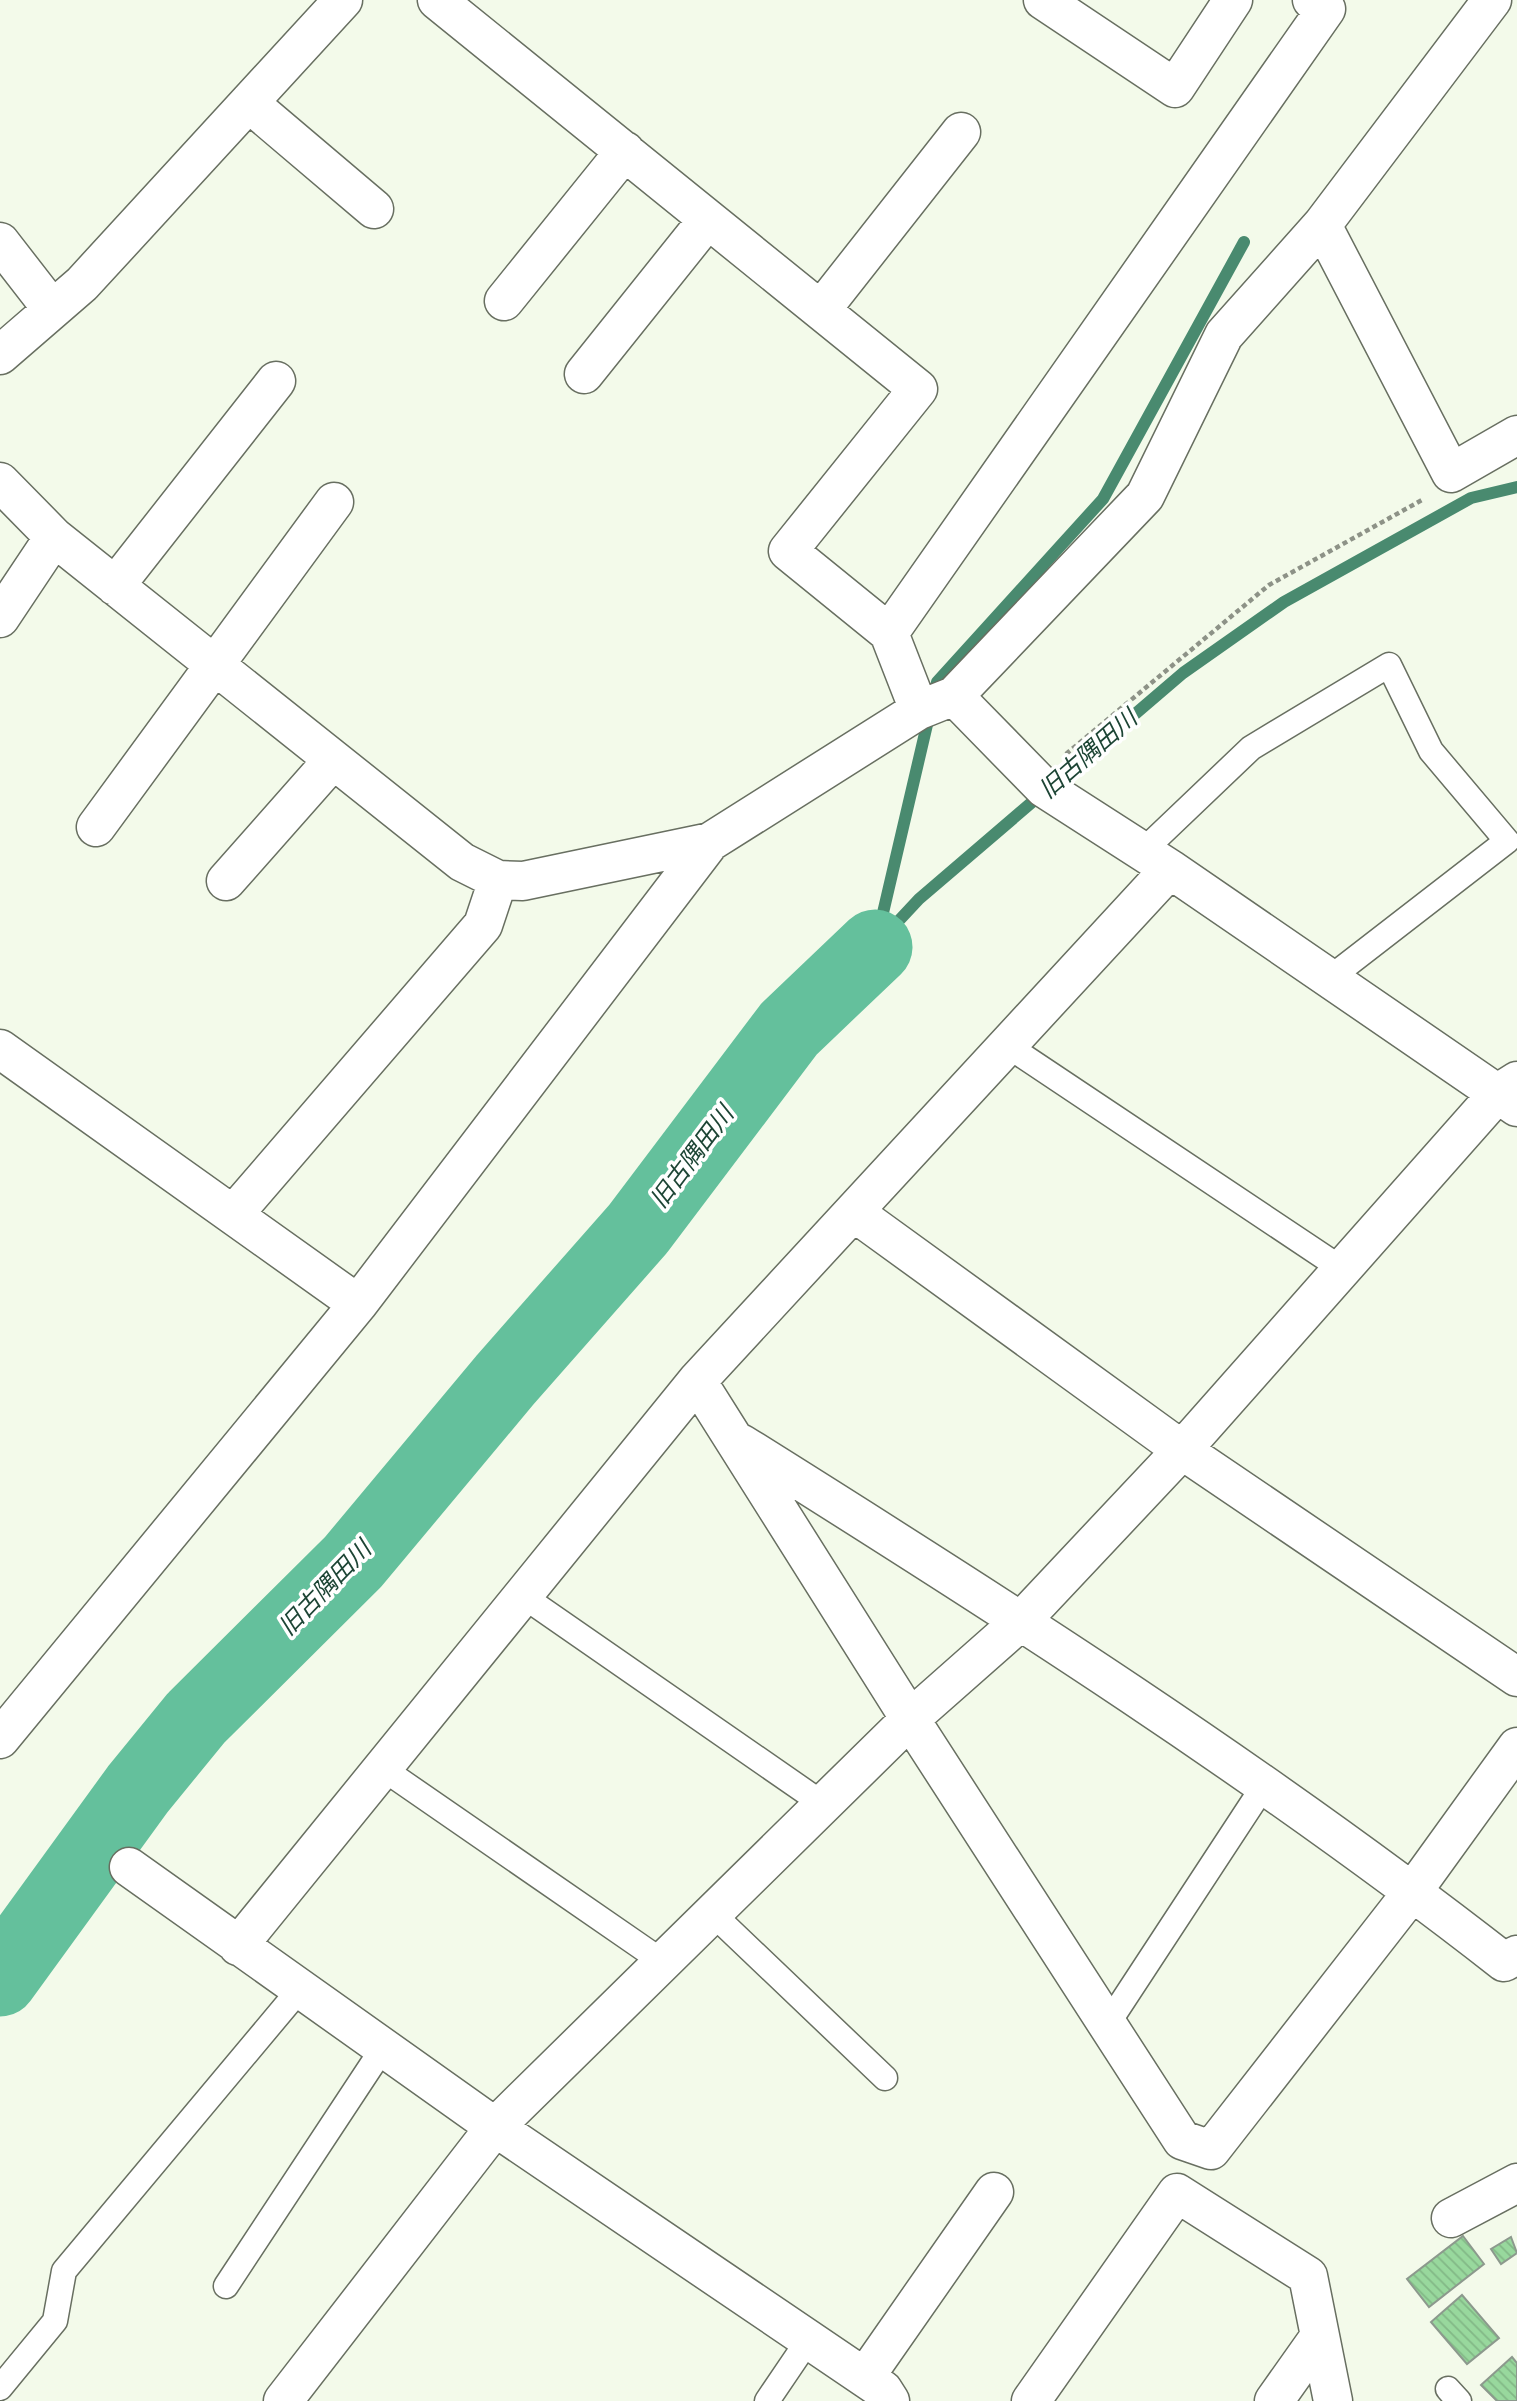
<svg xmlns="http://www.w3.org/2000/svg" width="1517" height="2401" font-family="Bitter,'Noto Sans JP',serif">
<defs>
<pattern id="building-back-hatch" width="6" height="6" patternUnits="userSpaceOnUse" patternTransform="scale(1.75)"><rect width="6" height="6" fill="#98d89d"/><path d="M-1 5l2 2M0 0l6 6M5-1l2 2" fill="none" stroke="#82b886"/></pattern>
</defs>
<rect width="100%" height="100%" fill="#f3faea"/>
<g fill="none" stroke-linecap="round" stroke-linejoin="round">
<path stroke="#498a6f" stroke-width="12" d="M 877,944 L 919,899 L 1183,673 L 1284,602 L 1471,498 L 1517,487
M 875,947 L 937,682 L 1103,499 L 1244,242"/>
<path stroke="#64c09c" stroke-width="75" d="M 0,1979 L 138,1789 L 196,1718 L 353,1562 L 505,1380 L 638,1229 L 789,1029 L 875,947"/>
</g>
<path fill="url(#building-back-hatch)" stroke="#8c998d" stroke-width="2" d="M 1463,2236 L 1484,2264 L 1429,2307 L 1407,2279 Z
M 1511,2237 L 1517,2253 L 1501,2264 L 1491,2249 Z
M 1462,2295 L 1499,2338 L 1467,2364 L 1431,2322 Z
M 1512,2357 L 1517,2363 L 1517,2401 L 1497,2401 L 1481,2385 Z"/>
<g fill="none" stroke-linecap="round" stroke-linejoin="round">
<defs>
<path id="service" d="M 1143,851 L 1251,748 L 1389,665 L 1431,751 L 1507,841 L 1330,978
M 1008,1046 L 1342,1269
M 523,1596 L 823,1804
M 382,1768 L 663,1962
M 712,1913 L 885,2078
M 1107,2025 L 1263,1787
M 226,2286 L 383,2048
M 0,2388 L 55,2321 L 64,2271 L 300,1989
M 1448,2389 L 1459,2401
M 767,2401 L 809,2339"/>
<path id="minor" d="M 437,0 L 918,389 L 788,551 L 889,633 L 919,710 L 954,696 L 1044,788 L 1170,869 L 1517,1107
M 1043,0 L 1175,88 L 1233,0
M 249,103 L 374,209
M 1322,225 L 1451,473 L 1517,435
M 0,242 L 52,309
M 504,301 L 625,151
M 821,310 L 961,132
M 0,355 L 82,284 L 343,0
M 584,374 L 708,219
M 0,482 L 54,537 L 462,862 L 498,880 L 523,881 L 710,842 L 919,710
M 115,586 L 276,381
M 0,618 L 54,537
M 889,633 L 1326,9 L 1312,0
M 954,696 L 1145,496 L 1224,335 L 1322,225 L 1492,0
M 96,827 L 334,502
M 226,881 L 333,760
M 0,1049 L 358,1304
M 855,1213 L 1182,1450 L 1517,1677
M 233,1215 L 483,925 L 498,880
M 697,1381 L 910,1719 L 1182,2140 L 1211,2150 L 1413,1891 L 1517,1747
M 742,1444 C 1002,1607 1262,1773 1504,1962 L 1517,1955
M 0,1739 L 358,1304 L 710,842
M 129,1867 L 495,2127 L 883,2390 L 890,2401
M 238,1946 L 697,1381 L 1170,869
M 1451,2218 L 1517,2183
M 865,2377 L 994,2192
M 283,2401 L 495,2127 L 910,1719 L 1022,1620 L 1182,1450 L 1498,1093 L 1517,1081
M 1031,2401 L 1177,2193 L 1308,2276 L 1333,2401
M 1274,2401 L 1320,2336"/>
</defs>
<use href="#service" stroke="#686f61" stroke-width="27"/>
<use href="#minor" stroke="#686f61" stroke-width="41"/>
<path stroke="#8d9287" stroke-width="4.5" stroke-dasharray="5 3.5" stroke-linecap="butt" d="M 1066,754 L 1269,585 L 1422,500"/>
<use href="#service" stroke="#fff" stroke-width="24"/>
<use href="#minor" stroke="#fff" stroke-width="38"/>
</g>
<g text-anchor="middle" stroke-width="7" stroke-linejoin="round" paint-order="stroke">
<g font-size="24" font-style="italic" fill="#1d4535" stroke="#fff">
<text transform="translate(1088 754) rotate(-41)" y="8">旧古隅田川</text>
<text transform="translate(692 1157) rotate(-53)" y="8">旧古隅田川</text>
<text transform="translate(325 1588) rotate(-46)" y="8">旧古隅田川</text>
</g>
</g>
</svg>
